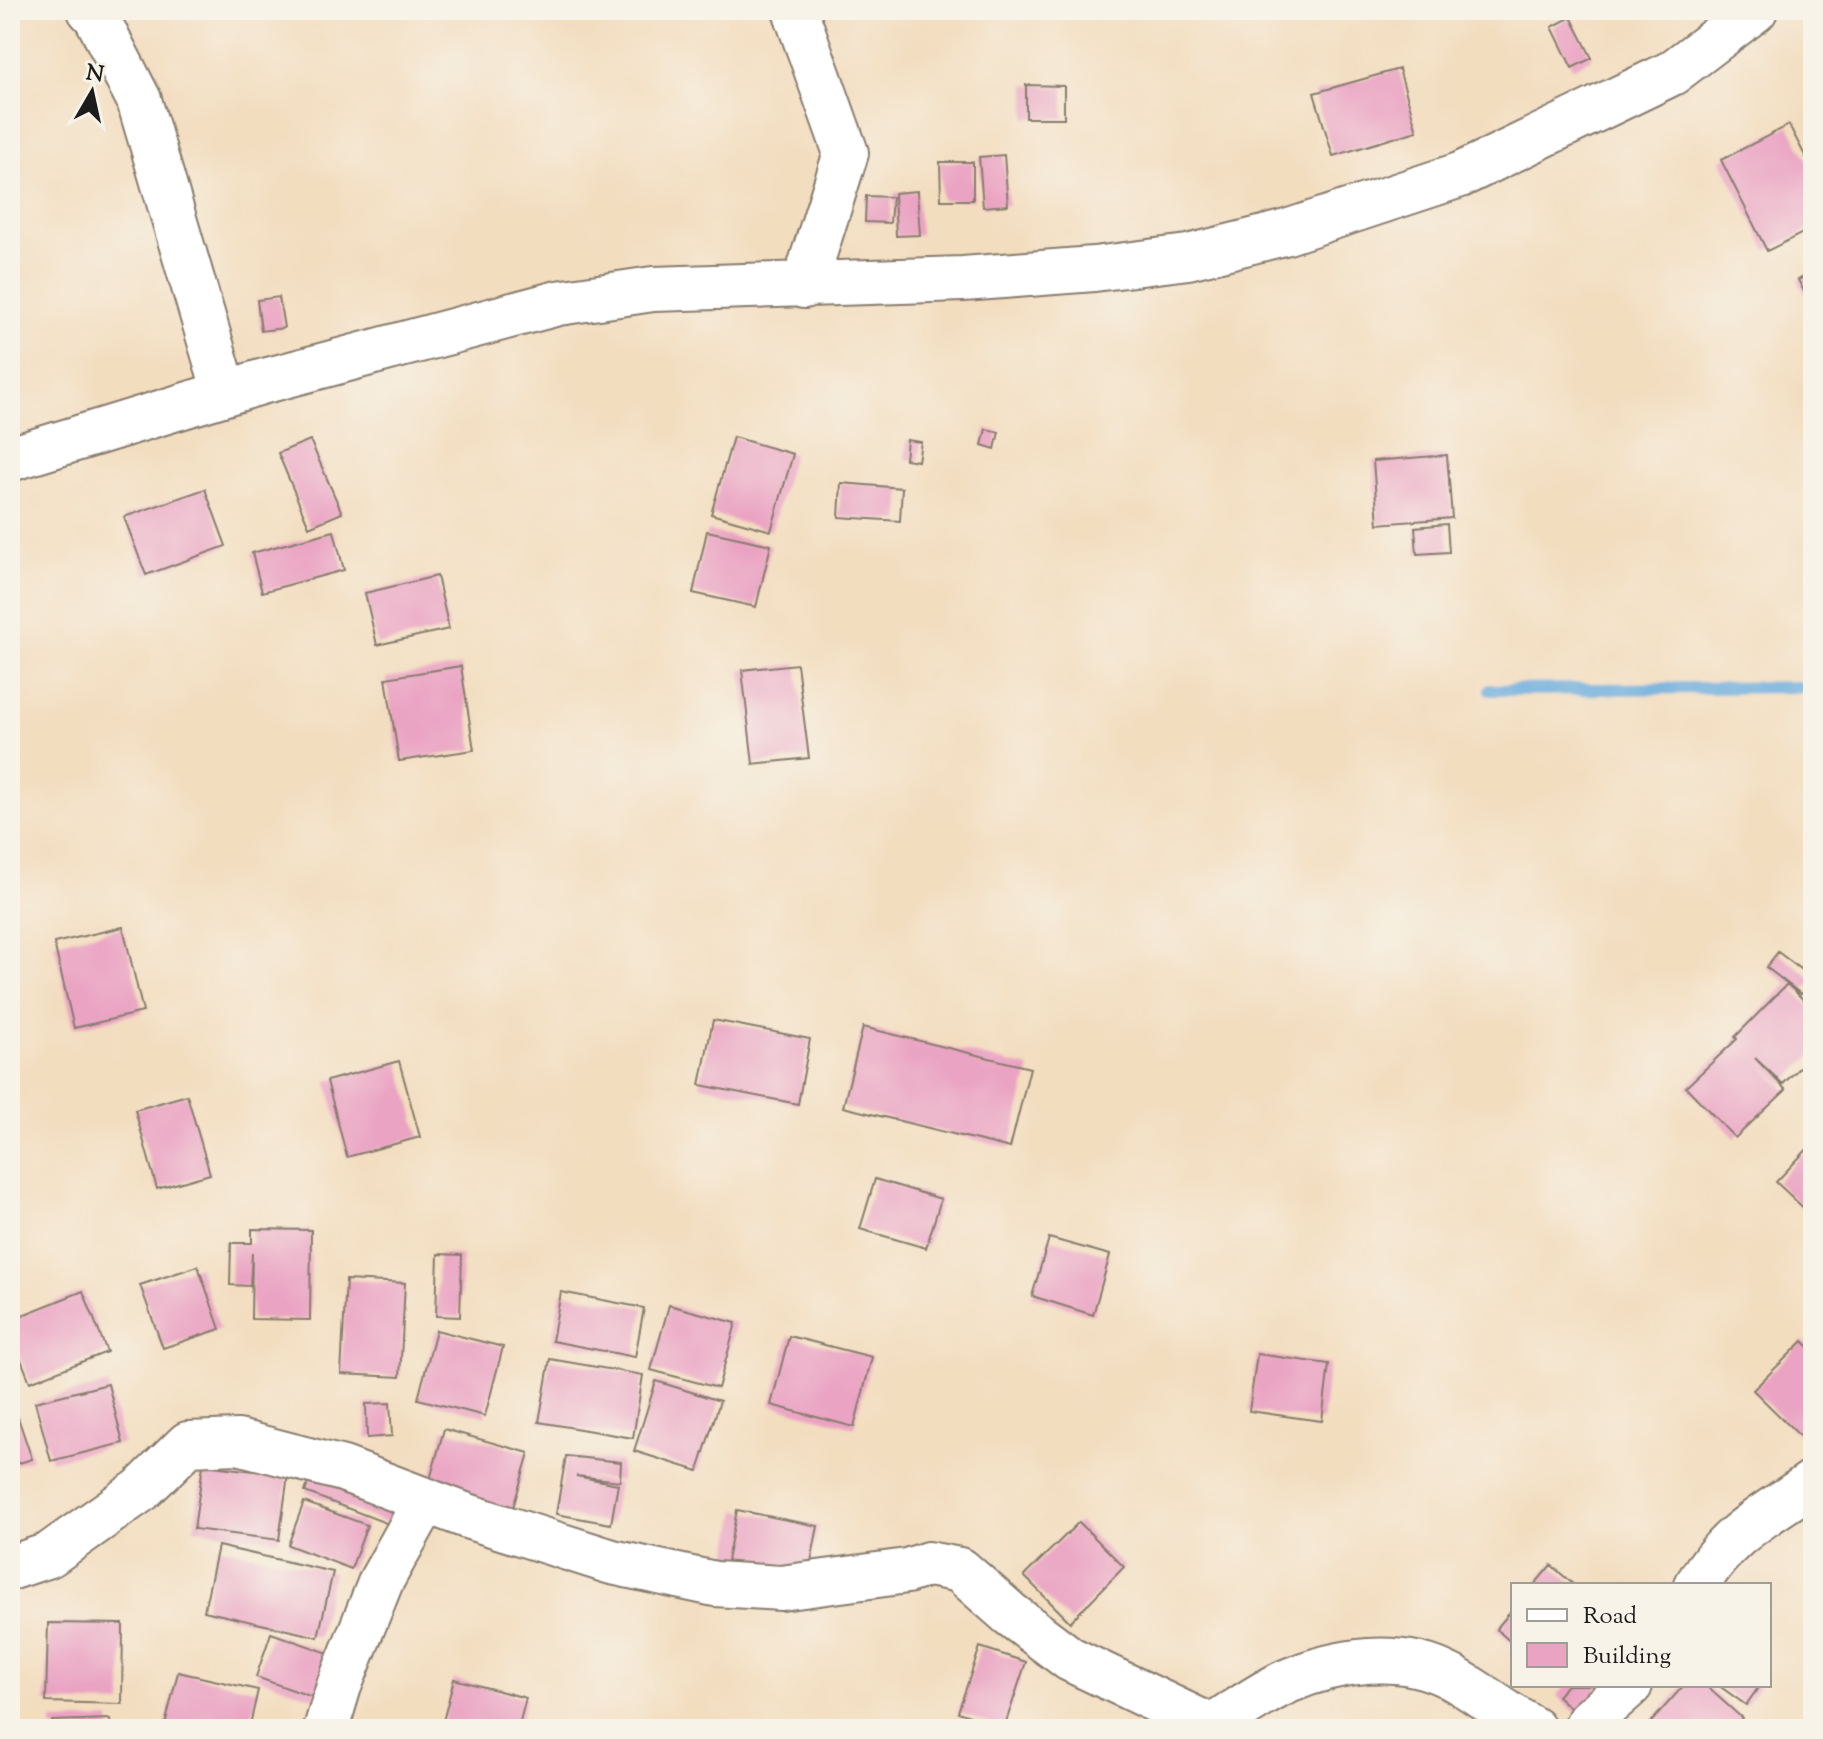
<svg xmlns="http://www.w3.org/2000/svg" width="1823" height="1739" font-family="'Sorts Mill Goudy',serif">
<rect width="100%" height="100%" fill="#f7f3e8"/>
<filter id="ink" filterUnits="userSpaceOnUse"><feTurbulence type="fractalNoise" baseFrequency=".0125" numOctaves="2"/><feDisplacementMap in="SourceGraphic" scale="16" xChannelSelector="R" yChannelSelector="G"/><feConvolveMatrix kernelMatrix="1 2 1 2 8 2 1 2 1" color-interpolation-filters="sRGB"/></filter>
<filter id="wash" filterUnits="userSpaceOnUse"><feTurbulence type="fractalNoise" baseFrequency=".006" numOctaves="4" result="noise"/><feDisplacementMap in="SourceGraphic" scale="32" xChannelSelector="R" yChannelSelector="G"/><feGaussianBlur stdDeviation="1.8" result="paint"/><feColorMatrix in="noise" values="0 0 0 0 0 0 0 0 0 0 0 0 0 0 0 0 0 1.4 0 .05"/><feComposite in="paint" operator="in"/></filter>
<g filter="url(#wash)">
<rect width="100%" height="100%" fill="#f3ddbf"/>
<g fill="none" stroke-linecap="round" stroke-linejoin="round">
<path stroke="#67aadc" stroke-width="12" d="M 1490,690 L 1813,687"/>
</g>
<g id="blocks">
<path fill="#eaa3c2" d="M 1571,17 L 1592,58 L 1572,68 L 1552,27 Z
M 1399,69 L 1417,131 L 1333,156 L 1314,93 Z
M 1026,85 L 1064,86 L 1064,118 L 1026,118 Z
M 1789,125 L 1813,171 L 1813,228 L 1767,251 L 1721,160 Z
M 1004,155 L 1008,205 L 983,207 L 979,157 Z
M 940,162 L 973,162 L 973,200 L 941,200 Z
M 917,191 L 920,235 L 896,236 L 894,193 Z
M 866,196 L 892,197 L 890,223 L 865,222 Z
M 1813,272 L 1813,308 L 1798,280 Z
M 279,297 L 284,328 L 261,331 L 257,300 Z
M 986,429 L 999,432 L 995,449 L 982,445 Z
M 733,437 L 793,454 L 771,531 L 711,514 Z
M 310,440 L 342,513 L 309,527 L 278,453 Z
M 907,440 L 921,442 L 918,461 L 905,459 Z
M 1447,455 L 1452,518 L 1378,524 L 1373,461 Z
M 841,483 L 902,488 L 900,521 L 839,517 Z
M 205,489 L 226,546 L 146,575 L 124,517 Z
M 1447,524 L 1449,552 L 1417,554 L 1415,527 Z
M 334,531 L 344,570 L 262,592 L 252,553 Z
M 707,531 L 771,545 L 756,607 L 693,593 Z
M 437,576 L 449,629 L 377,645 L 365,593 Z
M 797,664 L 809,758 L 753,764 L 742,670 Z
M 461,666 L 474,750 L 399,761 L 386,678 Z
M 123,927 L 143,1012 L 74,1028 L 54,943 Z
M 1778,952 L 1813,979 L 1801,994 L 1766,967 Z
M 1787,984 L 1813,1009 L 1813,1054 L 1783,1084 L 1755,1058 L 1786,1090 L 1735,1138 L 1686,1087 L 1737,1039 L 1735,1037 Z
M 713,1020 L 810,1039 L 798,1104 L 700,1085 Z
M 863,1027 L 1030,1068 L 1010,1148 L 843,1107 Z
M 399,1061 L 420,1137 L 347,1157 L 327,1081 Z
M 187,1095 L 210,1174 L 157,1189 L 135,1110 Z
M 1813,1143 L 1813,1217 L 1776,1182 Z
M 875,1179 L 941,1199 L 926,1248 L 860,1229 Z
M 252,1229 L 311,1230 L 310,1320 L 251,1319 L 252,1253 L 250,1286 L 230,1285 L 231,1243 L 252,1243 Z
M 1049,1238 L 1110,1255 L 1093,1315 L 1032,1296 Z
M 438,1254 L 462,1255 L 460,1317 L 436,1316 Z
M 198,1266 L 220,1329 L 163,1348 L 140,1285 Z
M 346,1280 L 405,1283 L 400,1377 L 341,1374 Z
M 83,1291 L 107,1352 L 30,1382 L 10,1332 L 10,1320 Z
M 561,1292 L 644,1308 L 635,1357 L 552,1341 Z
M 669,1305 L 736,1323 L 718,1388 L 651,1370 Z
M 436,1330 L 503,1347 L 485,1416 L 418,1399 Z
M 789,1336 L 872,1357 L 854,1427 L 771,1405 Z
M 1803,1341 L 1813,1351 L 1813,1449 L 1753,1390 Z
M 1257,1354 L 1329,1364 L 1322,1421 L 1249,1411 Z
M 550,1359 L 643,1375 L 633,1438 L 539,1422 Z
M 656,1381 L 720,1401 L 698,1471 L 634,1451 Z
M 108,1384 L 123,1443 L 51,1461 L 35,1402 Z
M 390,1403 L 392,1436 L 367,1438 L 366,1404 Z
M 14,1406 L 32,1459 L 10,1466 L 10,1407 Z
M 444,1429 L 529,1453 L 512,1511 L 428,1487 Z
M 566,1456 L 621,1462 L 620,1481 L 576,1476 L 618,1484 L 611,1524 L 556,1514 Z
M 203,1465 L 288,1475 L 279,1540 L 194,1529 Z
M 313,1470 L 400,1503 L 391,1525 L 305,1492 Z
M 304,1502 L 367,1525 L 351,1569 L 288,1545 Z
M 737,1510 L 818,1526 L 808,1577 L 727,1561 Z
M 1079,1522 L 1124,1567 L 1070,1622 L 1024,1576 Z
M 218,1546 L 333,1572 L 318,1637 L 204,1611 Z
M 1551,1565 L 1574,1585 L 1534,1585 Z
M 1513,1609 L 1513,1644 L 1496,1629 Z
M 48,1623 L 123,1624 L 122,1704 L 46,1702 Z
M 271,1633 L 337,1656 L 321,1700 L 256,1677 Z
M 980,1647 L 1026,1662 L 1004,1728 L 958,1712 Z
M 178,1672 L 258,1690 L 249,1729 L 164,1729 Z
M 454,1679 L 526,1698 L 518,1729 L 441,1729 Z
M 1567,1685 L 1601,1685 L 1577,1714 L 1557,1696 Z
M 1684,1685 L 1705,1685 L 1742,1718 L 1732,1729 L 1645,1729 Z
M 1718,1685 L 1760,1685 L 1746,1705 Z
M 110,1719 L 111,1729 L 52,1729 L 52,1721 Z"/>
</g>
</g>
<g filter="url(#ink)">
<use href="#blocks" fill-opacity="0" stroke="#887c6e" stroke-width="2"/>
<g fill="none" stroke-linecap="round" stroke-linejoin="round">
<defs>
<path id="minor" d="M 90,10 L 96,16 L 139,100 L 225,392
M 795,10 L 846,153 L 804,286
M 10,459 L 261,382 L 558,303 L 653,289 L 963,279 L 1094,269 L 1188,257 L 1284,233 L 1460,175 L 1672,73 L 1755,10
M 10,1568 L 49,1555 L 141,1490 L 188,1444 L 238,1442 L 343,1469 L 467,1516 L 612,1562 L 715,1584 L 781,1588 L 907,1571 L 928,1564 L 960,1570 L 1010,1614 L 1070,1659 L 1212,1727
M 1697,1585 C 1730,1530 1763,1518 1813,1482
M 326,1729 L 339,1686 L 381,1581 L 426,1500
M 1209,1729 C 1234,1713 1261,1693 1288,1681 C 1338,1660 1399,1650 1449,1676 C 1478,1691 1504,1713 1533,1729
M 1585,1729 L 1589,1721 L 1630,1685"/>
</defs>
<use href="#minor" stroke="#887c6e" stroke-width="48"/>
<use href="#minor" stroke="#fff" stroke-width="44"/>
</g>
</g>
<rect width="1823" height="1739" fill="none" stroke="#f7f3e8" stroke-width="40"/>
<rect x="1511" y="1583" width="260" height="104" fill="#f7f3e8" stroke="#9f9d96" stroke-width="2"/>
<rect x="1527" y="1609" width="40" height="12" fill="#ffffff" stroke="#9f9d96" stroke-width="2"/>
<text x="1583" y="1623" font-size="24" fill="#1c1c1c">Road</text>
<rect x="1527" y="1643" width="40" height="24" fill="#eaa3c2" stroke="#9f9d96" stroke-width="2"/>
<text x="1583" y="1663" font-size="24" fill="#1c1c1c">Building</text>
<g transform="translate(92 92) rotate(9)" stroke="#f7f3e8" stroke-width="6" paint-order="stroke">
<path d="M0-6L14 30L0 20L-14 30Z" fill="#1c1c1c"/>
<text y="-12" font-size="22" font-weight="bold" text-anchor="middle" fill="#1c1c1c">N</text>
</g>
</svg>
